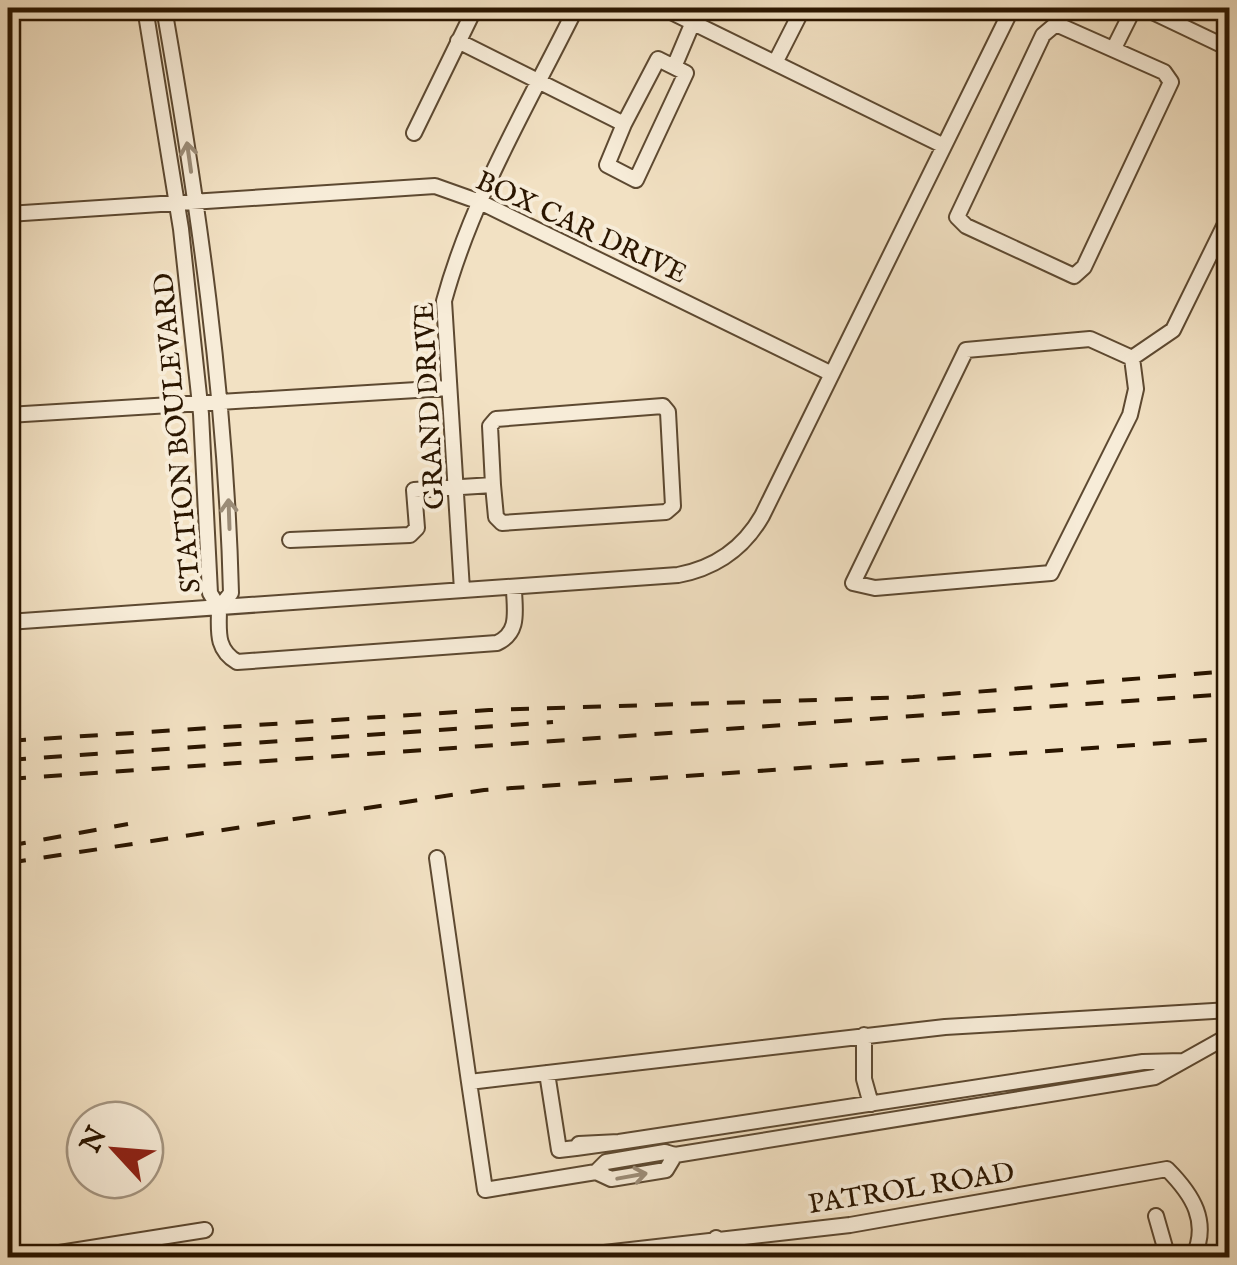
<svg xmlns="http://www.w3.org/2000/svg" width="1237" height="1265" font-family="'IM FELL English',serif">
<rect width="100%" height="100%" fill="#f2e1c3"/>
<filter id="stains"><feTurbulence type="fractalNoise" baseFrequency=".002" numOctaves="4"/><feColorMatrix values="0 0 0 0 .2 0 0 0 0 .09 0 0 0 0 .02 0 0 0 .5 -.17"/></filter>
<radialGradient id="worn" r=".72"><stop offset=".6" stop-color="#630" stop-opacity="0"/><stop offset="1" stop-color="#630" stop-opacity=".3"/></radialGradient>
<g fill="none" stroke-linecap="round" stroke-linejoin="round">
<defs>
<path id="minor" d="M 145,8 L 181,229 L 201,414 L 210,593 L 219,608
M 164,8 C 198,202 226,395 231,593 L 219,608
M 663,8 L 944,146
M 1144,8 L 1230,49
M 1056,24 L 1164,72 L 1171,82 L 1084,267 L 1074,276 L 966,226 L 957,217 L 1043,35 Z
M 458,41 L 624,124 L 658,59 L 686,73 L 636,180 L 607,165 L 624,124
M 1114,48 L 1134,8
M 775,63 L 803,8
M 674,67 L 693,22
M 414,133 L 475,8
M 8,214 L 435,186 L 480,202 L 832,374
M 1132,358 L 1090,339 L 966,350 L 853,583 L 875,588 L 1051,573 L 1130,415 L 1136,389 L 1132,358 L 1173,330 L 1230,214
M 8,415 L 449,388
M 290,540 L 410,535 L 417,528 L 414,490 L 493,485 L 496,517 L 502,523 L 666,512 L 673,506 L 668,412 L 663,406 L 496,419 L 490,426 L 493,485
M 462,590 L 444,301 C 472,198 529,103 576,8
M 219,608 C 219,630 215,649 237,662 L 497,643 C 521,632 514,609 514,587
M 8,622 L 678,575 C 715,568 743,549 762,516 L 1012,8
M 437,858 L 469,1082
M 864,1035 L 864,1079 L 871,1104
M 547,1073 L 559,1150 L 576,1148
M 619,1142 L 576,1148 L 579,1144 L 619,1142 L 1143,1062 L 1183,1061
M 675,1155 L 666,1170 L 611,1179 L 596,1172 L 606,1162 L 665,1152 L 675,1155 L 1155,1077 L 1230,1035
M 596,1172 L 485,1190 L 469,1082 L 945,1027 L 1230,1010
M 1156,1216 L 1168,1258
M 716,1238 L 721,1258
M 28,1258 L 205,1230
M 560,1258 L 850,1225 L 1167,1169 C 1193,1195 1210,1222 1193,1258"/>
</defs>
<use href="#minor" stroke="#5d4931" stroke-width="18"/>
<use href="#minor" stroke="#f7ecd8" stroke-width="14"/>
<path stroke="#2b1600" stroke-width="4" stroke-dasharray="18 18" stroke-linecap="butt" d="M 8,741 L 489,710 L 913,697 L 1230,671
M 8,760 L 553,722
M 8,779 L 1230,694
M 8,846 L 128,824
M 8,863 L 484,790 L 1221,739"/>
</g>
<defs><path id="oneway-shaft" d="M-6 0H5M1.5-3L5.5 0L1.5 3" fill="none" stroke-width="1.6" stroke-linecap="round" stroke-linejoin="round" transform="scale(2.5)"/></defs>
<g stroke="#9b8c77">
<use href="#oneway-shaft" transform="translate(189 157) rotate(-98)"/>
<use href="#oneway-shaft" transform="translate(229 514) rotate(-92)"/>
<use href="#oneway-shaft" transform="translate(632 1176) rotate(-10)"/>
</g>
<g text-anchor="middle" stroke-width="8" stroke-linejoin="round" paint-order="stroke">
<g font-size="28" fill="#2b1600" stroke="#f7ecd8">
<text transform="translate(582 226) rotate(25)" y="10">BOX CAR DRIVE</text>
<text transform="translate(428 406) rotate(-93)" y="10">GRAND DRIVE</text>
<text transform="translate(176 433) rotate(-95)" y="10">STATION BOULEVARD</text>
<text transform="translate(911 1187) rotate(-9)" y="10">PATROL ROAD</text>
</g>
</g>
<rect width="1237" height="1265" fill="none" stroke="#f2e1c3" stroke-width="40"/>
<rect x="10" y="10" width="1217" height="1245" fill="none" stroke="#2b1600" stroke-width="5"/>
<rect x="20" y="20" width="1197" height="1225" fill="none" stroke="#2b1600" stroke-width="2.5"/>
<g transform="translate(115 1150) rotate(296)"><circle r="48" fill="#f7ecd8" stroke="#a59682" stroke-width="2.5"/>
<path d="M0-8L18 38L0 25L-18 38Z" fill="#8f2418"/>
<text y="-15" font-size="28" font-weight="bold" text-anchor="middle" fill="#2b1600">N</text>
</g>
<rect width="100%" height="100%" filter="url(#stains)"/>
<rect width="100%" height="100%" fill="url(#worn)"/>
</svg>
